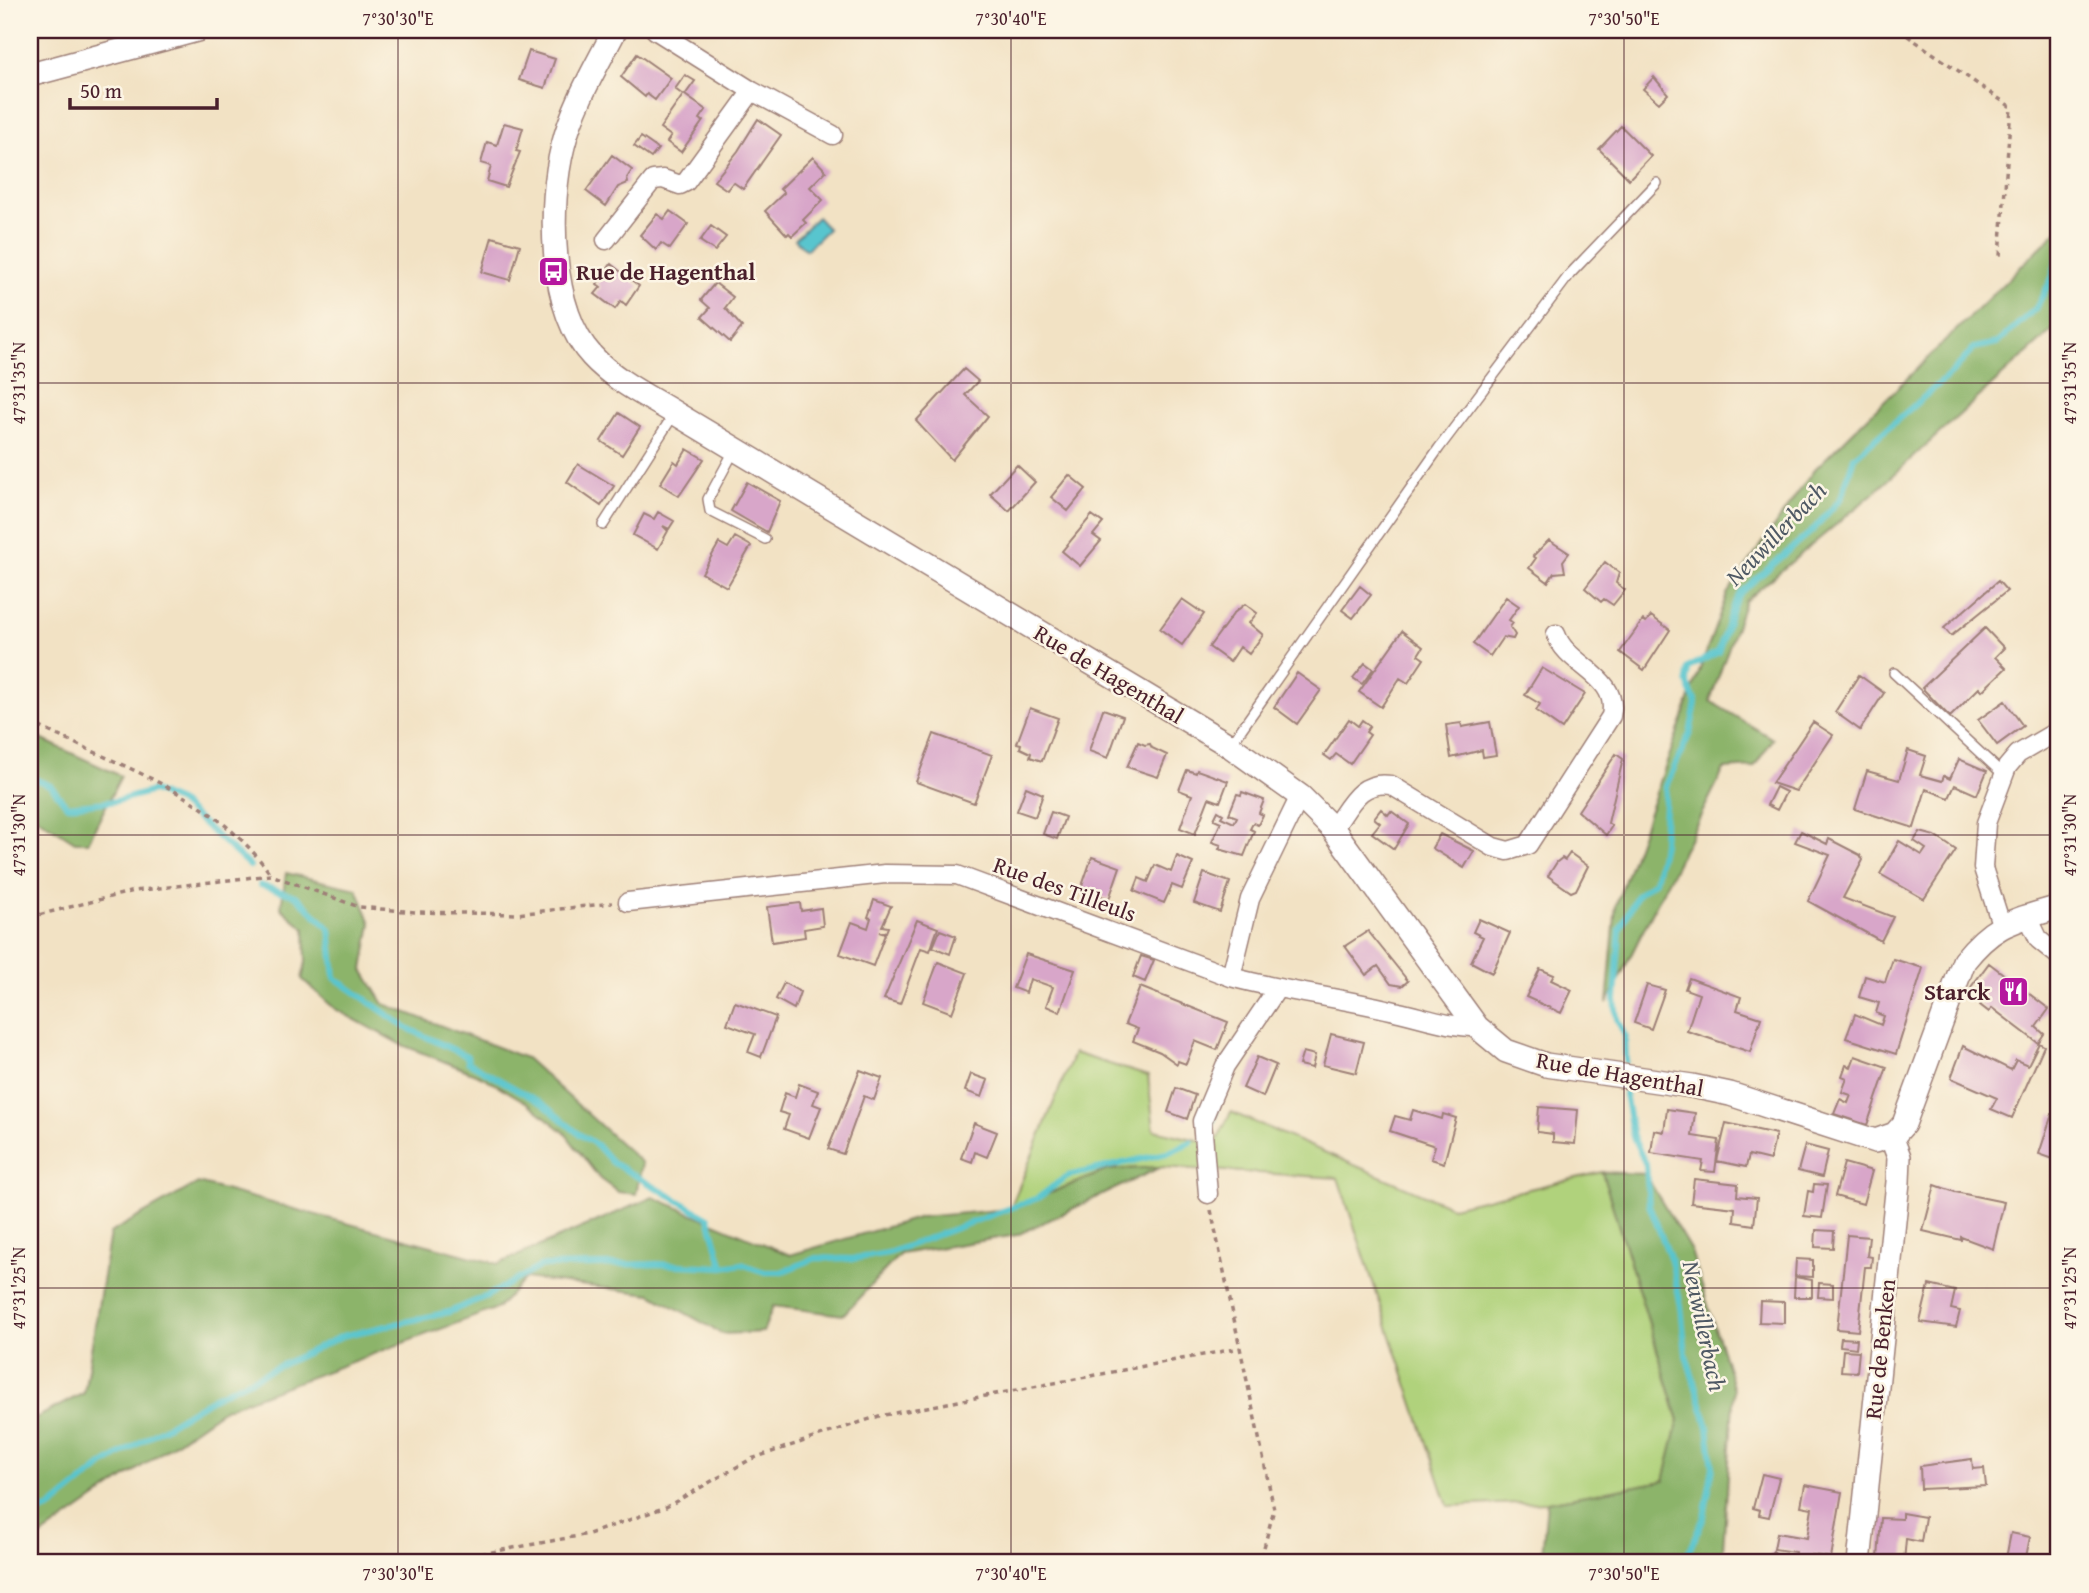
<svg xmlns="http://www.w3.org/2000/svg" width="2089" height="1593" font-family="'Gentium Book Plus',serif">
<rect width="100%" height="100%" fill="#fcf5e5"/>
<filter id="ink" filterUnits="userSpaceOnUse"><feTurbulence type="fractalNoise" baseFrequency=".0143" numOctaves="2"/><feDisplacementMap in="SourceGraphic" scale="14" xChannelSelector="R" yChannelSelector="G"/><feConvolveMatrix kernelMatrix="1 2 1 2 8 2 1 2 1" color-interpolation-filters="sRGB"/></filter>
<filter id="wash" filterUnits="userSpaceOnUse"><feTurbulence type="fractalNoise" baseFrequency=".00686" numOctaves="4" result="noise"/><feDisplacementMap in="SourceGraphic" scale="28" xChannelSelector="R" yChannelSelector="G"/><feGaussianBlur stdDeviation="1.57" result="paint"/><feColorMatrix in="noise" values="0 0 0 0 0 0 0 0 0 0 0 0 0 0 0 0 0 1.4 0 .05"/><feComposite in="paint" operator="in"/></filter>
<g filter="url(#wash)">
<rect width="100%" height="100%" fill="#f2e2c4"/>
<path fill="#b0d27b" stroke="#7d7853" stroke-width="2" d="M 1074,1053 L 1148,1076 L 1154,1130 L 1215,1144 L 1231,1112 L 1452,1207 L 1602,1172 L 1679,1421 L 1664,1481 L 1547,1502 L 1448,1506 L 1338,1178 L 1161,1167 L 1108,1170 L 1010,1209 Z"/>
<path fill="#8cb46b" stroke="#6b6a4b" stroke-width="2" d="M 2059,229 L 2059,324 L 1876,491 L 1745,601 L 1710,701 L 1773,739 L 1754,767 L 1724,769 L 1607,1003 L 1616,905 L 1727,594 L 1814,470 Z
M 30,734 L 121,776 L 88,842 L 75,842 L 30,813 Z
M 286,873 L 357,889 L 371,923 L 363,970 L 384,1004 L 526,1058 L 642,1163 L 636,1194 L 618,1192 L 600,1179 L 564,1132 L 529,1104 L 483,1077 L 400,1044 L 335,1009 L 302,979 L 306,962 L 305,929 L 281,908 Z
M 1161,1167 L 1017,1235 L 900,1254 L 843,1315 L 773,1306 L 763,1332 L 723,1334 L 651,1294 L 525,1278 L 498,1308 L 224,1409 L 30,1544 L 30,1421 L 84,1393 L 110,1233 L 198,1183 L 498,1264 L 653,1197 L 790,1255 L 921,1217 L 1010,1209 L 1108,1170 Z
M 1602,1172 L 1645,1174 L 1691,1251 L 1734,1389 L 1722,1563 L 1583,1563 L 1542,1555 L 1547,1502 L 1664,1481 L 1679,1420 Z"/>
<path fill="#58c5ce" stroke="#51727c" stroke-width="2" d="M 817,217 L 828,229 L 806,250 L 795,239 Z"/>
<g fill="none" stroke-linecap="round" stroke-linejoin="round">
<path stroke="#58c5ce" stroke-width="6" d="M 30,777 L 51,786 L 67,806 L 116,801 L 153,791 L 179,802 L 250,866
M 260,885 L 296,896 L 330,929 L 335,978 L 405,1027 L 467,1056 L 468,1062 L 543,1104 L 579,1134 L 597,1145 L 613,1163 L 709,1218 L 723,1267 L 742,1264 L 764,1272 L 781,1272 L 816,1258 L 852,1259 L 888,1253 L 1038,1198 L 1067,1176 L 1167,1153 L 1191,1142
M 1626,1061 L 1625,1036 L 1617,1019 L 1615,999 L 1620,929 L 1637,895 L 1655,881 L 1663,843 L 1666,786 L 1690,733 L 1696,703 L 1687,682 L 1688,668 L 1718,652 L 1733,606 L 1741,592 L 1812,531 L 1841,498 L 1854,457 L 1954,371 L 1974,348 L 1997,343 L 2036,308 L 2052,278 L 2059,253
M 1625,1094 L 1633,1137 L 1646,1165 L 1649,1205 L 1671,1260 L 1681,1306 L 1686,1355 L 1708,1427 L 1713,1467 L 1704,1517 L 1688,1553 L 1676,1563
M 1210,1131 L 1217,1108
M 30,1514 L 49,1509 L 103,1465 L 214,1397 L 342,1336 L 449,1312 L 487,1296 L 541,1266 L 657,1264 L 723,1267"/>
</g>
<g id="blocks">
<path fill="#d8a6c9" d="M 529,51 L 555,59 L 545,88 L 519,80 Z
M 637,54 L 671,78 L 655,100 L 647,94 L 645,97 L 621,77 Z
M 685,75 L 695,81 L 685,95 L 706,110 L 700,119 L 703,121 L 681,152 L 667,142 L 671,136 L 660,128 L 683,95 L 675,89 Z
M 1654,77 L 1668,94 L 1659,103 L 1643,89 Z
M 758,119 L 781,135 L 743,189 L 733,182 L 727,190 L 714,181 L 738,151 Z
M 504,123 L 523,128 L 516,151 L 520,152 L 506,187 L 487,181 L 491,166 L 481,163 L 487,142 L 497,145 Z
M 1621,126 L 1651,156 L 1629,179 L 1599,149 Z
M 641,137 L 658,149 L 651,158 L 634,146 Z
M 612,155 L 632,170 L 627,178 L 628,183 L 618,187 L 606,206 L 586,191 Z
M 813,157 L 826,171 L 810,187 L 823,200 L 803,220 L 806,223 L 792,236 L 789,233 L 787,235 L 765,211 L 784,193 L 780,189 Z
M 670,211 L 688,224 L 670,249 L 661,243 L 656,250 L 640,235 L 657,214 L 664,219 Z
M 711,226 L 726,237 L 715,251 L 700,241 Z
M 492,237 L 520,245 L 510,280 L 482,272 Z
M 611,264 L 639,286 L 626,305 L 621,301 L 615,309 L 595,294 L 601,287 L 597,284 Z
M 715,283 L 733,297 L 725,308 L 742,327 L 730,342 L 702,317 L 710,308 L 701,300 Z
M 964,369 L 978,381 L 965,395 L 988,416 L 952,460 L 916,421 Z
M 619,413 L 640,427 L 622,455 L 601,441 Z
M 687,449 L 704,459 L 679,496 L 660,484 L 674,461 L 678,464 Z
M 578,464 L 614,486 L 601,506 L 567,482 Z
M 1017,465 L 1035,482 L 1009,511 L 990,494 Z
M 1069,475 L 1086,489 L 1068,511 L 1051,497 Z
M 747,482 L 780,501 L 767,532 L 731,511 Z
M 658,512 L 674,521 L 669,529 L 663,526 L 668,531 L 658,549 L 633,535 L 644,514 L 654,519 Z
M 1092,515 L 1103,523 L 1093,535 L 1101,541 L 1080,566 L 1062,551 Z
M 735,537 L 751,546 L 727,587 L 702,573 L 719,543 L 728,548 Z
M 1549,540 L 1569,553 L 1563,561 L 1565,572 L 1554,573 L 1548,582 L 1529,568 L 1536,558 L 1533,556 Z
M 1605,562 L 1619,573 L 1616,583 L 1625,590 L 1613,605 L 1604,599 L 1601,602 L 1585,588 Z
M 1998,581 L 2007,591 L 1951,636 L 1944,628 Z
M 1360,586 L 1371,595 L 1353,618 L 1342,610 Z
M 1506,597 L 1519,606 L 1509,620 L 1513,623 L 1510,627 L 1515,635 L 1513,639 L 1503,637 L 1490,656 L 1473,644 Z
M 1182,599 L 1204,614 L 1182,645 L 1160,629 Z
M 1245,604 L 1257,613 L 1249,623 L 1263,635 L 1249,654 L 1240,647 L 1230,662 L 1209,647 L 1234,613 Z
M 1651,616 L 1670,630 L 1644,670 L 1620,652 L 1643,620 L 1646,622 Z
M 1985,628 L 2004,648 L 1995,657 L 2006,668 L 1982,691 L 1979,688 L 1950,717 L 1922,688 Z
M 1402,631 L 1423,647 L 1418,655 L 1424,659 L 1408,683 L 1400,678 L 1381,707 L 1359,692 Z
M 1365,663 L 1373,669 L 1362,684 L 1353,678 Z
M 1542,668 L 1585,694 L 1562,729 L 1536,711 L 1540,704 L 1525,695 Z
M 1297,673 L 1321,690 L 1297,724 L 1274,707 Z
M 1859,675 L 1884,693 L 1860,730 L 1835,712 Z
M 2005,701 L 2023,726 L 1997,745 L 1978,720 Z
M 1030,708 L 1058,718 L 1042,761 L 1030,757 L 1031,753 L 1020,748 L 1021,744 L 1017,743 Z
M 1103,709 L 1123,716 L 1108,758 L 1089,751 Z
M 1349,719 L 1358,726 L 1362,720 L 1370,726 L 1366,732 L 1370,735 L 1350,764 L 1336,754 L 1331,760 L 1324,755 Z
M 1490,722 L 1496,755 L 1483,757 L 1482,750 L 1451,758 L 1446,725 L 1461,723 L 1462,727 Z
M 1813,722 L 1833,735 L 1796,791 L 1772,783 Z
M 934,734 L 992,755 L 974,803 L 916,782 Z
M 1138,742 L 1145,745 L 1150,744 L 1152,748 L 1167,755 L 1158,777 L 1127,767 Z
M 1908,750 L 1926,756 L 1920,775 L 1942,781 L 1944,776 L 1950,779 L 1959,759 L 1987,771 L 1977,795 L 1955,785 L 1949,798 L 1926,789 L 1914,828 L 1855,809 L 1867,771 L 1899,780 Z
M 1616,754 L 1623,759 L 1608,823 L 1612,826 L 1606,835 L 1578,811 Z
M 1187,770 L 1196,773 L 1197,770 L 1228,781 L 1220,802 L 1209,798 L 1195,834 L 1180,828 L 1192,795 L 1179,790 Z
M 1026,787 L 1043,794 L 1035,817 L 1017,811 Z
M 1776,787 L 1786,792 L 1777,810 L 1767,805 Z
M 1242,792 L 1264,800 L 1259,813 L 1263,815 L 1258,825 L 1253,823 L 1250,829 L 1254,831 L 1244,856 L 1219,849 L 1221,845 L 1212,842 L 1221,822 L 1214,819 L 1218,811 L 1223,814 L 1221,817 L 1234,823 L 1237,817 L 1229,814 L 1237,794 L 1241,795 Z
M 1381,809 L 1388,815 L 1391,811 L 1409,824 L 1394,849 L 1372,833 L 1380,823 L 1374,818 Z
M 1051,812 L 1065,817 L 1057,839 L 1043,834 Z
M 1801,831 L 1827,844 L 1829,839 L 1860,855 L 1863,860 L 1843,898 L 1893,917 L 1881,941 L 1808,901 L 1830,855 L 1795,842 Z
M 1920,832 L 1935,836 L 1956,850 L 1924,899 L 1880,874 L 1899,841 L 1922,855 L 1926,849 L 1914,841 Z
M 1440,834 L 1474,851 L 1464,868 L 1432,848 Z
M 1570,853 L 1588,866 L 1576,890 L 1571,892 L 1548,876 L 1557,862 L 1562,858 L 1565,860 Z
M 1177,856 L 1193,863 L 1182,889 L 1172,885 L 1164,903 L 1134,891 L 1139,878 L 1148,882 L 1155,865 L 1171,872 Z
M 1092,857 L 1120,867 L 1109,899 L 1081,889 Z
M 1204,873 L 1230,882 L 1220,912 L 1194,903 Z
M 874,900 L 891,906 L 882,926 L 888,927 L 886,932 L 879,932 L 885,934 L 873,966 L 840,954 L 852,922 L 868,928 L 871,918 L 868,917 Z
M 800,903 L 801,911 L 821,908 L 823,926 L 804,929 L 805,937 L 772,942 L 767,907 Z
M 1479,919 L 1510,933 L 1492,973 L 1471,962 L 1483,937 L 1473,932 Z
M 917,920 L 938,928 L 930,951 L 921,948 L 900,1004 L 884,999 Z
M 940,930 L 956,936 L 950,954 L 933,947 Z
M 1368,931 L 1408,981 L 1402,986 L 1391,984 L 1378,966 L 1366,975 L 1345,946 Z
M 1026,954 L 1075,970 L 1060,1012 L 1046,1006 L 1053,987 L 1030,979 L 1026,993 L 1013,988 Z
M 1141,956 L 1154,960 L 1145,982 L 1133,977 Z
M 1893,959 L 1923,968 L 1896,1054 L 1846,1038 L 1855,1014 L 1881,1025 L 1884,1016 L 1876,1013 L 1879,1003 L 1859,997 L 1865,976 L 1885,982 Z
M 938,962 L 967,973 L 952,1013 L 923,1002 Z
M 1989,963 L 2049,1009 L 2036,1027 L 2044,1034 L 2038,1043 L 1992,1008 L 1989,1012 L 1980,1005 L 1986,998 L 1971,987 Z
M 1540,969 L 1554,975 L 1551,980 L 1572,990 L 1561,1013 L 1526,997 Z
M 1689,978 L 1741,997 L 1737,1010 L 1761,1018 L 1750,1052 L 1687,1031 L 1699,994 L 1685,989 Z
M 784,983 L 800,992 L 794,1009 L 776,999 Z
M 1647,985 L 1665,990 L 1651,1029 L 1634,1023 Z
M 1140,987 L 1228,1022 L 1217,1050 L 1195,1041 L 1186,1064 L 1178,1061 L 1177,1064 L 1160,1052 L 1133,1041 L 1138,1029 L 1125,1024 Z
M 735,1002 L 776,1017 L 761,1057 L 748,1052 L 755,1034 L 727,1024 Z
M 1331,1034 L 1364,1042 L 1356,1073 L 1323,1065 Z
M 2039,1043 L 2044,1046 L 2012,1118 L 1991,1109 L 1997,1098 L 1951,1078 L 1963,1046 L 2011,1070 L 2016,1060 L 2028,1065 Z
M 1303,1052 L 1315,1055 L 1312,1068 L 1299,1065 Z
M 1855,1056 L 1887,1067 L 1867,1125 L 1834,1114 L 1840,1099 L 1848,1103 L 1851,1095 L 1842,1092 L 1847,1078 L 1842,1076 L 1846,1065 L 1851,1067 Z
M 1257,1057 L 1276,1065 L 1263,1097 L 1243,1088 Z
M 860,1070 L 882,1078 L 874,1100 L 864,1096 L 843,1154 L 828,1149 Z
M 971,1074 L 988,1080 L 982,1097 L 965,1091 Z
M 799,1084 L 818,1091 L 813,1104 L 821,1107 L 809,1138 L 784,1129 L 789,1115 L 779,1112 L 785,1093 L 795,1097 Z
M 1176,1088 L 1195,1095 L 1187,1119 L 1168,1112 Z
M 1539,1107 L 1578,1110 L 1575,1144 L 1553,1142 L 1553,1134 L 1537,1132 Z
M 1667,1109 L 1695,1113 L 1692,1136 L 1719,1140 L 1715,1172 L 1701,1171 L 1703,1161 L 1651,1153 L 1654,1130 L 1664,1132 Z
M 1413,1110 L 1442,1119 L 1443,1114 L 1456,1118 L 1444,1163 L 1431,1159 L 1435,1146 L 1390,1131 L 1395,1116 L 1410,1120 Z
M 2052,1114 L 2059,1117 L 2059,1161 L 2039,1154 Z
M 974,1123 L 997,1132 L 987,1157 L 975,1152 L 972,1162 L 961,1158 Z
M 1726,1123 L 1776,1134 L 1770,1160 L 1749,1155 L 1746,1167 L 1717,1161 Z
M 1805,1145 L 1828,1151 L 1822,1177 L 1798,1171 Z
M 1844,1163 L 1872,1171 L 1863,1204 L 1835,1196 Z
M 1694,1179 L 1738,1184 L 1737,1196 L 1757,1198 L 1754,1225 L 1734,1222 L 1735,1208 L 1691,1203 Z
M 1814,1184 L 1827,1185 L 1822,1218 L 1804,1216 L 1808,1191 L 1813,1192 Z
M 1935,1185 L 1955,1192 L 2004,1202 L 1993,1249 L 1961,1237 L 1961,1240 L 1923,1231 Z
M 1816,1230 L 1834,1231 L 1833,1248 L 1815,1247 Z
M 1847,1235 L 1869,1237 L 1867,1256 L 1872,1257 L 1871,1267 L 1865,1267 L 1858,1331 L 1837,1329 Z
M 1796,1259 L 1813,1260 L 1813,1277 L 1795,1276 Z
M 1795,1277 L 1812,1280 L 1812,1297 L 1794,1297 Z
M 1819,1283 L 1833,1284 L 1833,1298 L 1818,1297 Z
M 1929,1285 L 1955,1291 L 1951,1309 L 1960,1311 L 1956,1327 L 1920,1322 Z
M 1760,1301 L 1784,1302 L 1784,1323 L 1759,1322 Z
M 1841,1338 L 1857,1339 L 1856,1348 L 1840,1346 Z
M 1843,1350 L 1859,1351 L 1857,1372 L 1841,1371 Z
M 1972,1459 L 1973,1469 L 1984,1468 L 1986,1486 L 1921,1489 L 1920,1466 Z
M 1762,1474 L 1779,1478 L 1769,1517 L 1759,1515 L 1760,1510 L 1753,1508 Z
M 1805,1485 L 1842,1492 L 1831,1558 L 1812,1555 L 1811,1563 L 1793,1562 L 1795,1552 L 1774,1549 L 1777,1533 L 1807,1538 L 1812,1508 L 1801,1506 Z
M 1902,1513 L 1925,1517 L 1921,1542 L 1906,1539 L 1904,1562 L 1878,1559 L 1881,1518 L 1902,1519 Z
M 2011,1533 L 2030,1537 L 2025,1562 L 2006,1558 Z
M 1773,1551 L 1781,1558 L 1789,1563 L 1773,1563 L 1767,1559 Z"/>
</g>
</g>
<g filter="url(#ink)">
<use href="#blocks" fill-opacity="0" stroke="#9e8078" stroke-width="2"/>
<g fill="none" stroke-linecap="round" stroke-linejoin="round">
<defs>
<path id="service" d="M 735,449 L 708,499 L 710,511 L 765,539
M 603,525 L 674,414
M 1894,673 L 2004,775
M 1231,744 L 1439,448 L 1570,274 L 1657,183"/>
<path id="minor" d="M 655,30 L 752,91 L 833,135
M 606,240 L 653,180 L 663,179 L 680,185 L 686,182 L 752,91
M 1333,829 C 1350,806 1359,780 1391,785 L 1493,847 L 1508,851 L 1528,845 L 1611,716 C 1620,675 1567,667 1556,634
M 628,902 L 885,874 L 957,875 L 1231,977 C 1286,992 1343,998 1399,1012 C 1426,1018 1449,1027 1477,1027
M 2028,917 L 2039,940 L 2059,956
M 2001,924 L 1983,868 L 1986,823 L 2007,767 L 2018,754 L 2059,730
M 1231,977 L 1250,899 L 1300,796
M 1208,1194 L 1202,1121 L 1225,1066 L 1277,989"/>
<path id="tertiary" d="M 615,30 C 596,67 573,105 563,146 C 548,204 549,310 592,356 C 614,380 647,396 675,413 L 1230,746 L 1300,796 L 1333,829 L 1477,1027 L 1506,1051 L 1546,1065 L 1692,1086 L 1730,1094 L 1875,1141 L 1895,1134 L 1904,1124 L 1964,961 C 1995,922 2014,921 2059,907
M 30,75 L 197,30
M 1859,1563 L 1898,1182 L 1899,1157 L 1891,1136"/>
</defs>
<use href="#service" stroke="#9e8078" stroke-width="12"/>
<use href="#minor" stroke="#9e8078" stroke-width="21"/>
<use href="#tertiary" stroke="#9e8078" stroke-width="26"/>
<path stroke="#9e8078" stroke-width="3.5" stroke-dasharray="5 5" stroke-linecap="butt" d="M 1899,30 L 2011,107 L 2000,256
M 30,722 C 116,766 214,792 271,875
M 30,917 L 134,891 L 271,875 L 359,907 L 415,912 L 517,914 L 612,903
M 1211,1210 L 1274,1509 L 1260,1563
M 432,1563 L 589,1534 L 666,1507 L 751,1459 L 879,1416 L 1240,1348"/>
<use href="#service" stroke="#fff" stroke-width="9"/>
<use href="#minor" stroke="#fff" stroke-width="18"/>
<use href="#tertiary" stroke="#fff" stroke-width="23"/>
</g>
</g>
<path fill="none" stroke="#4a1f2b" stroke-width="2" stroke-opacity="0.45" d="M 398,30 L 398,1563M 1011,30 L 1011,1563M 1624,30 L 1624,1563M 30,383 L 2059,383M 30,835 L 2059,835M 30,1288 L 2059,1288"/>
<defs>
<symbol id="bus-square" viewBox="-11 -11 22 22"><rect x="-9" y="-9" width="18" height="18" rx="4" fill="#b5179e" stroke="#fcf5e5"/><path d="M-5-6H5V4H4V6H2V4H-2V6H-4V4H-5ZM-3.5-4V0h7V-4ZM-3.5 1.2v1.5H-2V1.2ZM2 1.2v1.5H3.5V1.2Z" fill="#fff"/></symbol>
<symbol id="restaurant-square" viewBox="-11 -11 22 22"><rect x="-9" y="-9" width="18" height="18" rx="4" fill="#b5179e" stroke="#fcf5e5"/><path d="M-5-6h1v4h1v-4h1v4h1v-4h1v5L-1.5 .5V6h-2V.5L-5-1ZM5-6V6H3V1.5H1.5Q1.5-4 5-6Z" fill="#fff"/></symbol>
</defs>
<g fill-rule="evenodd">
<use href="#bus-square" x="536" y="254" width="35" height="35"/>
<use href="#restaurant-square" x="1996" y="974" width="35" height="35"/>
</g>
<g text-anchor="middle" stroke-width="5" stroke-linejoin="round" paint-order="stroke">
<g font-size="23" font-weight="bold" fill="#4a1f2b" stroke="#fcf5e5" text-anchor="start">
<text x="576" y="280">Rue de Hagenthal</text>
<text x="1990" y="1000" text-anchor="end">Starck</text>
</g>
<g font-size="23" fill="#4a1f2b" stroke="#fcf5e5">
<text transform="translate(1109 674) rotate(31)" y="8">Rue de Hagenthal</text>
<text transform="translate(1065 889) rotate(20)" y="8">Rue des Tilleuls</text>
<text transform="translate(1620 1074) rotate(10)" y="8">Rue de Hagenthal</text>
<text transform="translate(1880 1349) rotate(-84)" y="8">Rue de Benken</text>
</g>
<g font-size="24" font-style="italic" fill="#4f5964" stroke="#fcf5e5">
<text transform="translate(1776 534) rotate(-46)" y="8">Neuwillerbach</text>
<text transform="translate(1704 1326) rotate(78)" y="8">Neuwillerbach</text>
</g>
</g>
<rect width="2089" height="1593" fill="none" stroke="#fcf5e5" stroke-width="77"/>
<path d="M70 98v10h147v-10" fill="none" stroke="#4a1f2b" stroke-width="3.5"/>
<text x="80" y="98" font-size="21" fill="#4a1f2b" stroke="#fcf5e5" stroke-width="5" paint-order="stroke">50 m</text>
<rect x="38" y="38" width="2012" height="1516" fill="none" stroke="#4a1f2b" stroke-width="2.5"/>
<g font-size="18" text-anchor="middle" fill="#4a1f2b">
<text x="398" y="25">7°30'30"E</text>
<text x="1011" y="25">7°30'40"E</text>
<text x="1624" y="25">7°30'50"E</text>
<text transform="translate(19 383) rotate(-90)" y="6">47°31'35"N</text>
<text transform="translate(2070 383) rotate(-90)" y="6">47°31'35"N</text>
<text transform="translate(19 835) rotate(-90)" y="6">47°31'30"N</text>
<text transform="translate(2070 835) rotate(-90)" y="6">47°31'30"N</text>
<text transform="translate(19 1288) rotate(-90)" y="6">47°31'25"N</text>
<text transform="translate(2070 1288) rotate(-90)" y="6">47°31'25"N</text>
<text x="398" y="1580">7°30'30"E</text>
<text x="1011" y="1580">7°30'40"E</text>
<text x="1624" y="1580">7°30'50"E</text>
</g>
</svg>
